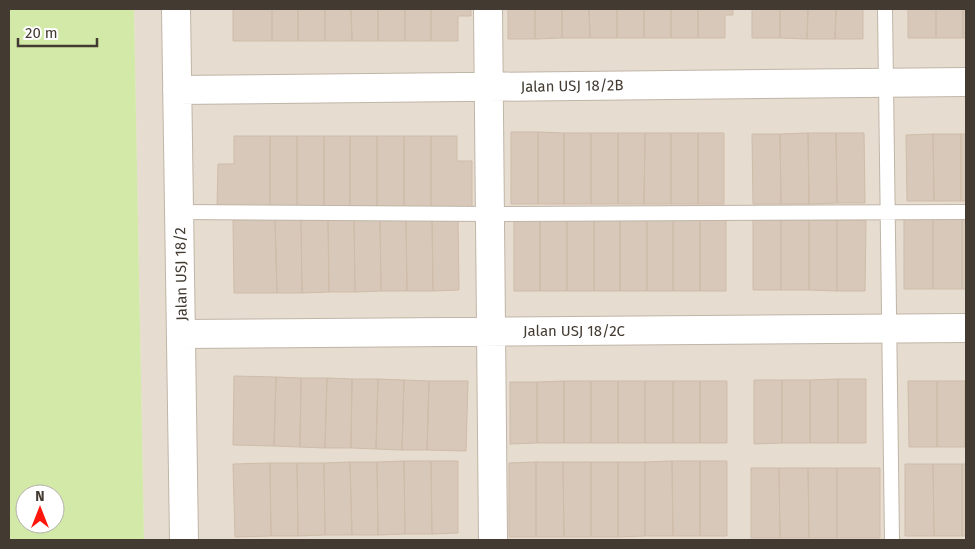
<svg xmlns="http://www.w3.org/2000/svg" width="975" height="549" font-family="'Fira Sans',sans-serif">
<rect width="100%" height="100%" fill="#f2ebe1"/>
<path fill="#e6dccf" d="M 134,9 L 966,9 L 966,540 L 144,540 Z"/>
<path fill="#d2e9a7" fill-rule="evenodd" d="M 9,9 L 134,9 L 144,540 L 9,540 ZM 25,494 L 55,494 L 55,524 L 25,524 Z"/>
<path fill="#d7c8b9" stroke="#cfbca9" d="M 233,9 L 272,9 L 272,41 L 233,41 Z
M 272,9 L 298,9 L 298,41 L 272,41 Z
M 298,9 L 325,9 L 325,41 L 298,41 Z
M 325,9 L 351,9 L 352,41 L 325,41 Z
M 351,9 L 378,9 L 378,41 L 352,41 Z
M 378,9 L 405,9 L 405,41 L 378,41 Z
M 405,9 L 431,9 L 431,41 L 405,41 Z
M 431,9 L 471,9 L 471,16 L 458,16 L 458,41 L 431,41 Z
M 508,9 L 535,9 L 535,39 L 508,39 Z
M 535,9 L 562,9 L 562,38 L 535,39 Z
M 562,9 L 589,9 L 590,38 L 562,38 Z
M 589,9 L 617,9 L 617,38 L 590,38 Z
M 617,9 L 644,9 L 644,38 L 617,38 Z
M 644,9 L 671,9 L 671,38 L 644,38 Z
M 671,9 L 698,9 L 698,38 L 671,38 Z
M 698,9 L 733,9 L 733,15 L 725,15 L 725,38 L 698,38 Z
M 752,9 L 780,9 L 780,38 L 752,38 Z
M 780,9 L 808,9 L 807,39 L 780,38 Z
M 808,9 L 836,9 L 835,39 L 807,39 Z
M 836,9 L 863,9 L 863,39 L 835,39 Z
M 908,9 L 936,9 L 936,38 L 908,38 Z
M 936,9 L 963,9 L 963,38 L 936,38 Z
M 963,9 L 966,9 L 966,38 L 963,38 Z
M 511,132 L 538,132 L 538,204 L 511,204 Z
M 538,132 L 564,133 L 564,204 L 538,204 Z
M 564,133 L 591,133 L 591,204 L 564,204 Z
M 591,133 L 618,133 L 618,204 L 591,204 Z
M 618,133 L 645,133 L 644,204 L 618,204 Z
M 645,133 L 671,133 L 671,204 L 644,204 Z
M 671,133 L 698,133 L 698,204 L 671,204 Z
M 698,133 L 724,133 L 724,204 L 698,204 Z
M 808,133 L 809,204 L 781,204 L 780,134 Z
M 808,133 L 836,133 L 837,203 L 809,204 Z
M 836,133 L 864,133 L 865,203 L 837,203 Z
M 752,134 L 780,134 L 781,204 L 753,204 Z
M 933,134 L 934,201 L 907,201 L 906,135 Z
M 933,134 L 961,134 L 961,201 L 934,201 Z
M 961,134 L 966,134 L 966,201 L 961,201 Z
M 234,136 L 270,136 L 270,207 L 217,207 L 218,164 L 234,164 Z
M 270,136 L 297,136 L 297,207 L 270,207 Z
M 297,136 L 324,136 L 324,207 L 297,207 Z
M 324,136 L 350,136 L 350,207 L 324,207 Z
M 350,136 L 377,136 L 377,207 L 350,207 Z
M 377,136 L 404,136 L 404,207 L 377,207 Z
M 404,136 L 431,136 L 431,207 L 404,207 Z
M 431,136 L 457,136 L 457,161 L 472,161 L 472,207 L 431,207 Z
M 432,217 L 433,291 L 407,291 L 406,218 Z
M 432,217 L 458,217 L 459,290 L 433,291 Z
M 514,217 L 540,217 L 540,291 L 514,291 Z
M 540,217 L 567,217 L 567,291 L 540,291 Z
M 567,217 L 594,217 L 594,291 L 567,291 Z
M 594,217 L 620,217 L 620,291 L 594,291 Z
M 620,217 L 647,217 L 647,291 L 620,291 Z
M 647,217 L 673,217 L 673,291 L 647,291 Z
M 673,217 L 700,217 L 700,291 L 673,291 Z
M 700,217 L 726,217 L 726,291 L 700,291 Z
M 904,217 L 933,217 L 933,289 L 904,289 Z
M 933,217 L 962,217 L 962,289 L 933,289 Z
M 962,217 L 966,217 L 966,289 L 962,289 Z
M 354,218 L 355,292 L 329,292 L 328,219 Z
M 354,218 L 380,218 L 381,291 L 355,292 Z
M 380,218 L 406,218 L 407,291 L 381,291 Z
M 275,219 L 277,293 L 234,293 L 233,220 Z
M 275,219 L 301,219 L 302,293 L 277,293 Z
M 301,219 L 328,219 L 329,292 L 302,293 Z
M 753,220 L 781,220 L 781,290 L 753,290 Z
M 781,220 L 809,220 L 809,290 L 781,290 Z
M 809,220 L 837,220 L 837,291 L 809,290 Z
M 837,220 L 866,220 L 865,291 L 837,291 Z
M 234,376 L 276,377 L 274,446 L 233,445 Z
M 276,377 L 301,378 L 300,447 L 274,446 Z
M 301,378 L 327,378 L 325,448 L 300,447 Z
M 327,378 L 352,379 L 351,448 L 325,448 Z
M 352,379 L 378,379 L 376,449 L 351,448 Z
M 378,379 L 404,380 L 402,450 L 376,449 Z
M 838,379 L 866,379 L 866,443 L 838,443 Z
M 838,379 L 838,443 L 810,443 L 810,380 Z
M 404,380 L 429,381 L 427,450 L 402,450 Z
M 754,380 L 782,380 L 782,443 L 754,444 Z
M 782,380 L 810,380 L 810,443 L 782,443 Z
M 429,381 L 468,381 L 466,451 L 427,450 Z
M 564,381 L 564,443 L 537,443 L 537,382 Z
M 564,381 L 591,381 L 591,443 L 564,443 Z
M 591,381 L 618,381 L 618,443 L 591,443 Z
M 618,381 L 645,381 L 645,443 L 618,443 Z
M 645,381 L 673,381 L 673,443 L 645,443 Z
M 673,381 L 700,381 L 700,443 L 673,443 Z
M 700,381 L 727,381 L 727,443 L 700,443 Z
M 908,381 L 937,381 L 937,447 L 909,447 Z
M 937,381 L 965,381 L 965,447 L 937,447 Z
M 965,381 L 966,381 L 966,447 L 965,447 Z
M 510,382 L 537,382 L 537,443 L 510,444 Z
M 404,461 L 405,534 L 378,535 L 377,462 Z
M 404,461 L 431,461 L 432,534 L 405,534 Z
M 431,461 L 458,461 L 458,533 L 432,534 Z
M 672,461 L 673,536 L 645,536 L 645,462 Z
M 672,461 L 700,461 L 700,536 L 673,536 Z
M 700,461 L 727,461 L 727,536 L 700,536 Z
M 350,462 L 352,535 L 325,535 L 324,463 Z
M 350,462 L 377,462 L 378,535 L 352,535 Z
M 536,462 L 536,537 L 509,537 L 509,463 Z
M 536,462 L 563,462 L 564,537 L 536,537 Z
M 563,462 L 591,462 L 591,537 L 564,537 Z
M 591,462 L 618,462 L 618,537 L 591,537 Z
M 618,462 L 645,462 L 645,536 L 618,537 Z
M 270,463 L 271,536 L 235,537 L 233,464 Z
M 270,463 L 297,463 L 298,536 L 271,536 Z
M 297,463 L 324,463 L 325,535 L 298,536 Z
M 905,464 L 933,464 L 934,536 L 905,536 Z
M 933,464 L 962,464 L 962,536 L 934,536 Z
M 962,464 L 966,464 L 966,536 L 962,536 Z
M 751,468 L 779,468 L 780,538 L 751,538 Z
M 779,468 L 808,468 L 809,538 L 780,538 Z
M 808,468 L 837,468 L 837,538 L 809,538 Z
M 837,468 L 880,468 L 880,538 L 837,538 Z"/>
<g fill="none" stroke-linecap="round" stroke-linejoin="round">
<defs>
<path id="service" d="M 885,9 L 892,540
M 179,212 L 490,214 L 966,212"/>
<path id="minor" d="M 176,9 L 184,540
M 488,9 L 493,540
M 177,90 L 966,82
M 182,334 L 966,328"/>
</defs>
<use href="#service" stroke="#c0b5a7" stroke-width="16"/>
<use href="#minor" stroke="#c0b5a7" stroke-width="30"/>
<use href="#service" stroke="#fff" stroke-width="14"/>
<use href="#minor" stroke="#fff" stroke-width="28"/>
</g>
<g text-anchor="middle" stroke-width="4" stroke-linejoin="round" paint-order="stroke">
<g font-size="15" fill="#433b32" stroke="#fff">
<text transform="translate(572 86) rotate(-1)" y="5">Jalan USJ 18/2B</text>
<text transform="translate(181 274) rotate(-91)" y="5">Jalan USJ 18/2</text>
<text x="574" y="336">Jalan USJ 18/2C</text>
</g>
</g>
<rect width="975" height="549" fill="none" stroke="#433b32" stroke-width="20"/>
<g transform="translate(40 509)"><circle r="24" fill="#ffffff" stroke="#b4b1ad"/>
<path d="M0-4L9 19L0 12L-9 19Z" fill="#ff170b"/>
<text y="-8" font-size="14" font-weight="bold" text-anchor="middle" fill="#433b32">N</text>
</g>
<path d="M18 38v8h79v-8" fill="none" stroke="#433b32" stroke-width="2.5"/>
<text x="25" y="38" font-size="15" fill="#433b32" stroke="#ffffff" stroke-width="4" paint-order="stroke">20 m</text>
</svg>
